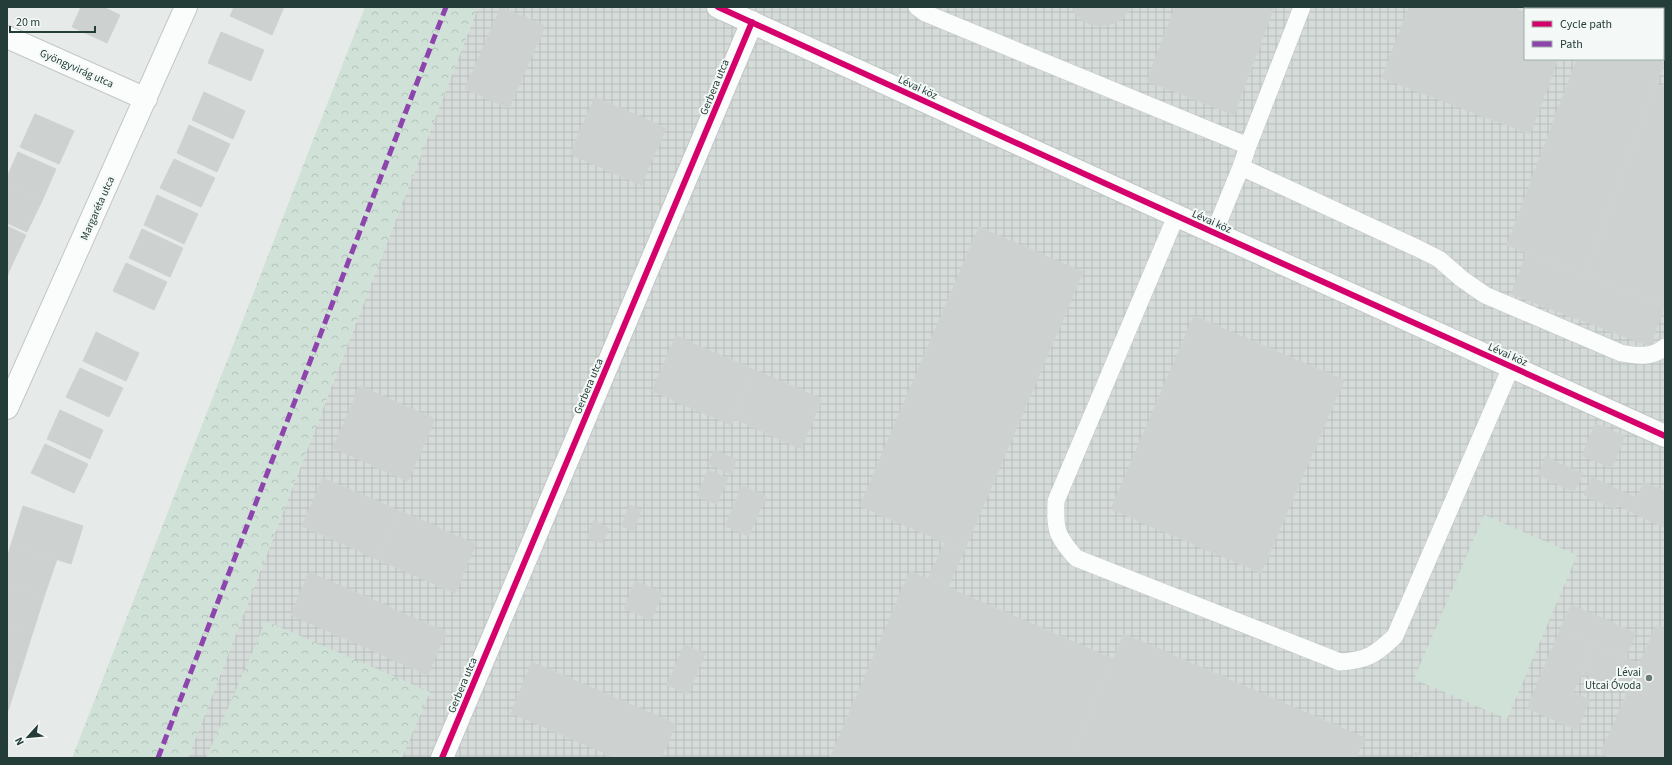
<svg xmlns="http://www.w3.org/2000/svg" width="1672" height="765" font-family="'Source Sans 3',sans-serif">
<defs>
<pattern id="industrial-grid" width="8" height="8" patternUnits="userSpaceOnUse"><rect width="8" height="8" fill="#d4dbd9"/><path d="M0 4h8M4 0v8" fill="none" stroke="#b6bdbb"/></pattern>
<pattern id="forest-crowns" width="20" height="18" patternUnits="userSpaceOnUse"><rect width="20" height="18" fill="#d0e2d7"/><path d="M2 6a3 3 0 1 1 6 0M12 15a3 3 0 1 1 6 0" fill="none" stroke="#b2c3b9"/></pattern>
</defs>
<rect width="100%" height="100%" fill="#e6eae8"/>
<path fill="url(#industrial-grid)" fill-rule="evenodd" d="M 478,7 L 1665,7 L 1665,758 L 188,758 ZM 1525,9 L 1663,9 L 1663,59 L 1525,59 Z"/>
<path fill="url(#forest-crowns)" d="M 365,7 L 478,7 L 188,758 L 72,758 Z
M 266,621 L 430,692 L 402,758 L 206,758 Z"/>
<path fill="#d0e2d7" d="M 1484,515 L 1577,555 L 1507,719 L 1414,679 Z"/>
<path fill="#cdd1d0" stroke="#cfd3d1" d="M 81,7 L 103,7 L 120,15 L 107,43 L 72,27 Z
M 234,7 L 284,7 L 272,35 L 230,16 Z
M 501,7 L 545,26 L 509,108 L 465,89 Z
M 1071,7 L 1131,7 L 1124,17 L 1113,24 L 1102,26 L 1089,24 L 1078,17 Z
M 1175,7 L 1274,7 L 1234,115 L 1147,81 Z
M 1409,7 L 1509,7 L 1525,13 L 1525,59 L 1558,59 L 1530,134 L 1382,78 Z
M 1612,7 L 1665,7 L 1665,27 L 1663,26 L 1663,9 L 1617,9 Z
M 221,32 L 264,50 L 251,81 L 208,63 Z
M 1577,59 L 1659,59 L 1665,61 L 1585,275 L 1507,245 Z
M 1656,84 L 1665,87 L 1665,305 L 1585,275 Z
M 204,92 L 245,111 L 233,139 L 192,120 Z
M 595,97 L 666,128 L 641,185 L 570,154 Z
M 35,114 L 74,131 L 59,164 L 20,147 Z
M 189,125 L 230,144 L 217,172 L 177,153 Z
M 18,152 L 56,169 L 42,201 L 7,185 L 7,177 Z
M 174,159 L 215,178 L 201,207 L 160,188 Z
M 7,185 L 42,201 L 27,232 L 7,223 Z
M 157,195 L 198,214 L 184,244 L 144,225 Z
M 7,226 L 26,235 L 11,267 L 7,265 Z
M 979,227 L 1083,272 L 964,551 L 860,506 Z
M 142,229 L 183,248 L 170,277 L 129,258 Z
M 1527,253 L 1665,305 L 1650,346 L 1511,294 Z
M 126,263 L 167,282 L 154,310 L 113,291 Z
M 7,265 L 11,267 L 7,277 Z
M 1194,316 L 1344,380 L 1261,573 L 1111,509 Z
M 96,332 L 139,353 L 126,381 L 83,361 Z
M 676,336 L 755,370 L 731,425 L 652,391 Z
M 80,368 L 123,388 L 109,417 L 66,397 Z
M 755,370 L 822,399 L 801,449 L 733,418 Z
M 360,386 L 435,419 L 408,481 L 333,448 Z
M 60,410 L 103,430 L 90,459 L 47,439 Z
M 1595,424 L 1625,436 L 1612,468 L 1582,456 Z
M 45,444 L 88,464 L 74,493 L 31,473 Z
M 714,450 L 737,460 L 731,474 L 708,464 Z
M 1546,457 L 1583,474 L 1574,492 L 1538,475 Z
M 708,470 L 728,478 L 717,504 L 697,496 Z
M 1592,477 L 1623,492 L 1615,509 L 1584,495 Z
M 323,478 L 400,511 L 379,560 L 302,526 Z
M 1644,482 L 1665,491 L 1665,528 L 1631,512 Z
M 742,486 L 766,496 L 749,536 L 725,526 Z
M 1623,492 L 1637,498 L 1631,512 L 1617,505 Z
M 630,505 L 641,511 L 633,531 L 621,526 Z
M 23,506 L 83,526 L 71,564 L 11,545 Z
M 400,511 L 476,544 L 455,593 L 379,560 Z
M 594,521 L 609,528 L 602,543 L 587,537 Z
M 945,543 L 964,551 L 948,587 L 928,579 Z
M 11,545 L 57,559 L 44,597 L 7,585 L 7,557 Z
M 910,571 L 1113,659 L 1071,758 L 830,758 Z
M 309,572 L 446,632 L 428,675 L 291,615 Z
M 635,581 L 663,593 L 651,620 L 624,609 Z
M 7,585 L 44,597 L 32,635 L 7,627 Z
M 1571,605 L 1636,633 L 1625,658 L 1560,630 Z
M 1656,626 L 1665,630 L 1665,758 L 1612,758 L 1601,753 Z
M 7,627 L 32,635 L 20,673 L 7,669 Z
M 1560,630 L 1594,645 L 1573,693 L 1590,700 L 1577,730 L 1527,708 Z
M 1124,634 L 1365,738 L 1356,758 L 1071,758 Z
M 684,645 L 705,654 L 688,694 L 667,685 Z
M 1594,645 L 1639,664 L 1627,692 L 1582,673 Z
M 532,662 L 676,724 L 661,758 L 616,758 L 511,713 Z
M 7,669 L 20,673 L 8,711 L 7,711 Z
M 1415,752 L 1429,758 L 1413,758 Z"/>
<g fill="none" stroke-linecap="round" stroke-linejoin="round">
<defs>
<path id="lane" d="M 917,7 L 925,13 L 1248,146 L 1241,167
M 1248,146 L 1302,7
M 1176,216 L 1056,501 C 1055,531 1056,535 1076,558 L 1340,662 C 1368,660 1375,655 1395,636 L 1511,367
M 1214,233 L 1241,167 L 1417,248 L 1439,259 L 1462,279 L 1485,295 L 1621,353 C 1637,356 1652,358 1665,347"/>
<path id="street" d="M 718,7 L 1135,197 L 1665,436
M 7,37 L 146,99
M 7,408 L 186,7
M 442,758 L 752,22"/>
</defs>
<use href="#lane" stroke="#c3c7c6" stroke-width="18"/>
<use href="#street" stroke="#c3c7c6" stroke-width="24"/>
<use href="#lane" stroke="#fbfcfc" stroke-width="17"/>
<use href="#street" stroke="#fbfcfc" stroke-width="22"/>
<path stroke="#8e44ad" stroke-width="5" stroke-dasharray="10 5" stroke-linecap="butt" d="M 158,758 L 446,7"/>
<defs>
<path id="cycleway" d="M 718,7 L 1135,197 L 1665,436
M 442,758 L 752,22"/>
</defs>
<use href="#cycleway" stroke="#f4f9f7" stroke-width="8"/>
<use href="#cycleway" stroke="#d6006c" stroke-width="6"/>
</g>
<circle fill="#687a76" stroke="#f4f9f7" stroke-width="1.5" cx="1649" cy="678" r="4"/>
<g text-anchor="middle" stroke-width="4" stroke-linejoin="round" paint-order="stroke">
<g font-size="11" fill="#243d39" stroke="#f4f9f7">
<text transform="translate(77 68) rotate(24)" y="4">Gyöngyvirág utca</text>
<text transform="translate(714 87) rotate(-67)" y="4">Gerbera utca</text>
<text transform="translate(918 87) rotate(25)" y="4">Lévai köz</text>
<text transform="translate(97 208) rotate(-66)" y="4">Margaréta utca</text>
<text transform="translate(1212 221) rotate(24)" y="4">Lévai köz</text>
<text transform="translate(1508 354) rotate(24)" y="4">Lévai köz</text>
<text transform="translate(588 386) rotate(-67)" y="4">Gerbera utca</text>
<text transform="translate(462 685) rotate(-67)" y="4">Gerbera utca</text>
</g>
<g font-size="11" fill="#243d39" stroke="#f4f9f7" text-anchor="end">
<text x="1641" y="676">Lévai<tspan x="1641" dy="13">Utcai Óvoda</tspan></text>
</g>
</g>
<rect width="1672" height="765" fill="none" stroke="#243d39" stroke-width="16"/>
<rect x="1524" y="8" width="140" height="52" fill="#f4f9f7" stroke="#a1aeab"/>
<rect x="1532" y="21" width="20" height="6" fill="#d6006c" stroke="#a1aeab"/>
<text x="1560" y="28" font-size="12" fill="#243d39">Cycle path</text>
<rect x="1532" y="41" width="20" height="6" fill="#8e44ad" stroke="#a1aeab"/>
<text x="1560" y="48" font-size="12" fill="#243d39">Path</text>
<g transform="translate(28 737) rotate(243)" stroke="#f4f9f7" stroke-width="3" paint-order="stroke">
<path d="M0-3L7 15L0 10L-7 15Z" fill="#243d39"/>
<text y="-6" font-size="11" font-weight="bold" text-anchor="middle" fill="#243d39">N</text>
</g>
<path d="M10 26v6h85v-6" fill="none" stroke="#243d39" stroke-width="2"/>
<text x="16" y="26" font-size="12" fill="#243d39" stroke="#f4f9f7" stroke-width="3" paint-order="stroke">20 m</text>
</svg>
